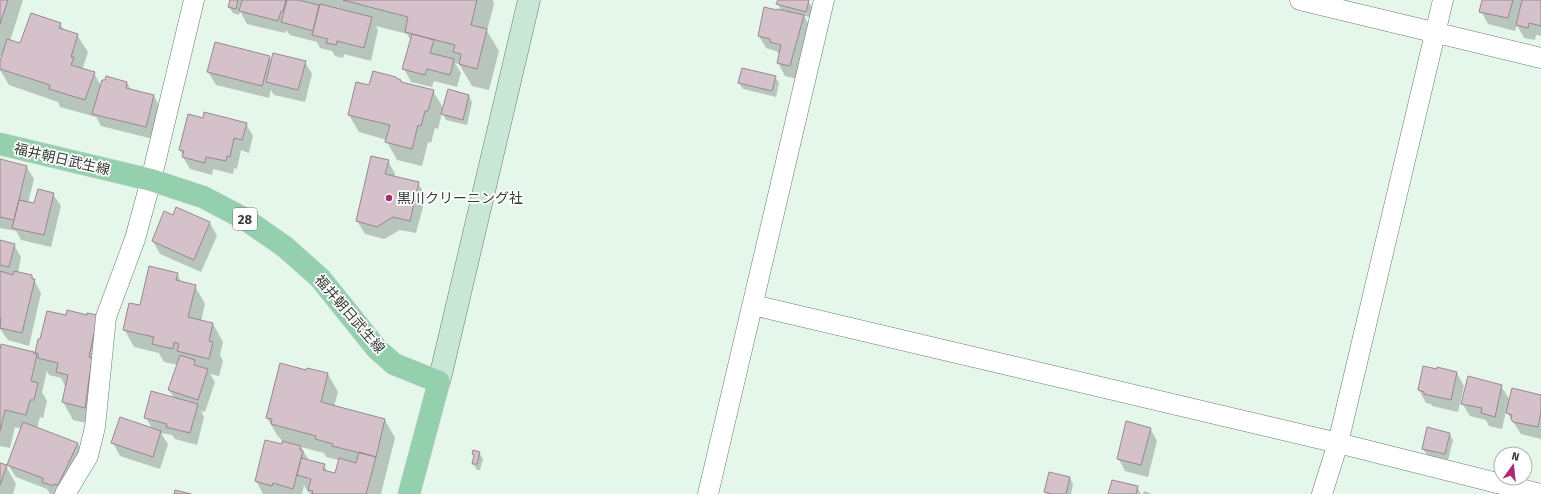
<svg xmlns="http://www.w3.org/2000/svg" width="1541" height="494" font-family="'Fira Sans','Noto Sans JP',sans-serif">
<rect width="100%" height="100%" fill="#e5f7eb"/>
<path fill="#0003" fill-rule="evenodd" d="M 0,0 L 23,0 L 10,41 L 21,45 L 60,24 L 64,30 L 77,35 L 88,52 L 82,70 L 94,73 L 101,86 L 127,83 L 131,90 L 154,96 L 161,109 L 153,139 L 101,126 L 96,117 L 60,107 L 58,102 L 9,85 L 0,70 L 0,64 L 2,57 L 0,56 Z
M 231,0 L 493,0 L 494,4 L 487,31 L 499,51 L 489,90 L 472,86 L 459,64 L 455,63 L 461,73 L 457,87 L 434,81 L 432,87 L 411,82 L 404,69 L 411,41 L 407,34 L 376,26 L 378,30 L 371,61 L 344,54 L 343,58 L 335,56 L 332,51 L 320,48 L 317,42 L 290,35 L 286,30 L 285,33 L 247,24 L 240,11 L 239,15 L 233,13 L 229,7 Z
M 779,0 L 804,0 L 808,1 L 812,7 L 810,17 L 804,16 L 811,28 L 797,79 L 785,76 L 778,63 L 780,55 L 776,51 L 766,48 L 759,36 L 778,11 L 781,10 L 778,4 Z
M 1483,0 L 1541,0 L 1541,36 L 1536,35 L 1535,40 L 1524,38 L 1517,25 L 1515,31 L 1488,24 L 1481,11 Z
M 269,57 L 272,62 L 305,62 L 312,74 L 305,102 L 274,95 L 271,90 L 269,98 L 216,85 L 208,72 Z
M 775,77 L 779,83 L 776,97 L 743,89 L 739,83 Z
M 397,80 L 401,81 L 402,83 L 433,91 L 444,109 L 448,91 L 469,96 L 472,102 L 467,125 L 446,120 L 442,113 L 438,129 L 435,128 L 431,143 L 428,142 L 422,166 L 397,160 L 387,142 L 387,140 L 359,132 L 349,115 L 370,86 Z
M 203,119 L 246,124 L 253,136 L 249,153 L 241,150 L 237,169 L 234,168 L 233,174 L 213,169 L 212,175 L 190,169 L 183,157 L 180,149 Z
M 0,160 L 26,166 L 34,179 L 28,203 L 35,204 L 53,194 L 61,206 L 51,247 L 21,240 L 16,231 L 0,228 Z
M 388,161 L 395,174 L 395,177 L 418,183 L 426,196 L 416,233 L 400,230 L 384,239 L 365,234 L 357,221 Z
M 177,209 L 210,223 L 217,236 L 201,272 L 160,254 L 153,241 L 174,216 Z
M 0,241 L 14,245 L 21,257 L 18,273 L 32,276 L 41,293 L 29,346 L 8,340 L 0,329 Z
M 177,274 L 182,283 L 195,286 L 205,304 L 201,321 L 213,324 L 223,342 L 220,355 L 223,361 L 219,376 L 210,374 L 215,382 L 205,412 L 201,411 L 204,417 L 197,445 L 175,439 L 172,435 L 161,433 L 168,444 L 160,469 L 120,456 L 113,443 L 152,428 L 146,418 L 174,398 L 169,390 L 178,365 L 164,362 L 159,353 L 134,347 L 124,329 L 140,307 Z
M 67,316 L 98,316 L 94,425 L 73,420 L 63,402 L 66,388 L 61,378 L 49,375 L 47,371 L 42,392 L 47,401 L 43,418 L 40,417 L 37,428 L 78,444 L 85,456 L 67,494 L 50,494 L 47,489 L 16,477 L 8,465 L 22,429 L 15,427 L 10,448 L 0,446 L 0,355 L 33,353 L 34,355 L 38,356 L 36,352 L 41,340 Z
M 1424,367 L 1457,373 L 1464,386 L 1458,412 L 1432,406 L 1431,404 L 1426,403 L 1419,390 Z
M 307,369 L 328,374 L 338,392 L 334,407 L 385,420 L 395,438 L 381,494 L 311,494 L 308,492 L 304,485 L 302,494 L 263,494 L 256,481 L 266,442 L 283,446 L 283,442 L 277,435 L 267,418 ZM 301,447 L 324,453 L 326,457 L 339,460 L 336,475 L 328,473 L 324,465 L 308,461 L 308,459 Z
M 1501,386 L 1510,400 L 1541,396 L 1541,439 L 1521,434 L 1506,411 L 1502,429 L 1489,426 L 1486,420 L 1470,416 L 1462,403 Z
M 1150,428 L 1157,441 L 1148,477 L 1125,471 L 1118,458 Z
M 1449,433 L 1453,440 L 1448,460 L 1427,455 L 1423,449 Z
M 479,453 L 483,459 L 480,470 L 477,470 L 473,463 L 475,457 L 473,454 Z
M 0,464 L 6,466 L 16,484 L 13,494 L 0,494 Z
M 1070,478 L 1073,484 L 1071,494 L 1047,494 L 1045,492 Z
M 1137,487 L 1141,494 L 1109,494 Z
M 1144,491 L 1152,494 L 1143,494 Z"/>
<path fill="#d5c1c9" stroke="#9a878f" d="M 0,0 L 8,0 L 0,24 Z
M 230,0 L 238,0 L 236,9 L 228,7 Z
M 242,0 L 286,0 L 283,11 L 281,11 L 278,21 L 239,11 Z
M 287,0 L 298,0 L 319,5 L 313,31 L 281,22 Z
M 343,0 L 477,0 L 471,25 L 487,29 L 477,69 L 459,64 L 461,54 L 453,52 L 455,45 L 405,32 L 408,17 Z
M 778,0 L 809,0 L 806,12 L 776,4 Z
M 1482,0 L 1513,0 L 1508,18 L 1479,12 Z
M 1522,0 L 1541,0 L 1541,26 L 1529,23 L 1528,28 L 1516,25 Z
M 320,4 L 372,17 L 364,48 L 337,41 L 336,45 L 326,43 L 328,39 L 312,35 Z
M 764,7 L 777,10 L 777,9 L 804,15 L 790,66 L 777,63 L 781,45 L 770,42 L 770,39 L 758,36 Z
M 31,13 L 61,23 L 59,28 L 78,34 L 71,57 L 74,57 L 71,65 L 95,72 L 85,100 L 49,89 L 50,85 L 0,69 L 0,61 L 7,39 L 20,43 Z
M 412,34 L 434,40 L 430,53 L 454,59 L 450,75 L 427,69 L 425,75 L 402,69 Z
M 215,42 L 270,56 L 262,86 L 207,72 Z
M 273,53 L 306,61 L 298,90 L 266,82 Z
M 742,68 L 776,76 L 772,91 L 738,83 Z
M 373,71 L 396,77 L 396,78 L 401,80 L 401,82 L 434,90 L 428,111 L 425,111 L 421,126 L 418,125 L 412,149 L 385,142 L 390,125 L 348,115 L 356,82 L 369,85 Z
M 106,76 L 127,82 L 126,88 L 154,95 L 146,127 L 92,114 L 102,80 L 105,80 Z
M 448,89 L 469,95 L 463,120 L 441,114 Z
M 204,112 L 247,123 L 242,140 L 234,138 L 230,157 L 227,156 L 226,161 L 206,157 L 205,163 L 182,157 L 184,151 L 179,150 L 188,114 L 203,118 Z
M 371,156 L 389,160 L 385,174 L 419,182 L 410,221 L 393,217 L 377,227 L 356,221 Z
M 0,159 L 27,166 L 14,220 L 0,217 Z
M 38,189 L 54,193 L 44,235 L 12,228 L 19,200 L 34,203 Z
M 176,207 L 210,222 L 194,260 L 152,241 L 164,211 L 173,215 Z
M 0,240 L 15,244 L 9,267 L 0,265 Z
M 149,266 L 178,273 L 176,280 L 196,285 L 188,317 L 213,323 L 209,341 L 213,342 L 209,359 L 177,351 L 179,344 L 174,342 L 173,349 L 152,344 L 154,337 L 123,330 L 129,303 L 140,305 Z
M 0,271 L 13,275 L 14,271 L 32,275 L 32,279 L 35,279 L 22,333 L 0,328 L 1,318 L 0,318 Z
M 67,310 L 87,315 L 87,313 L 98,315 L 89,357 L 92,358 L 85,408 L 62,402 L 68,375 L 56,372 L 58,363 L 38,358 L 38,353 L 35,353 L 38,339 L 40,339 L 47,311 L 66,315 Z
M 1,344 L 34,352 L 33,353 L 37,354 L 31,381 L 38,383 L 34,400 L 30,400 L 26,415 L 5,410 L 0,431 L 0,350 Z
M 180,355 L 195,360 L 194,365 L 208,369 L 198,400 L 168,390 Z
M 280,363 L 306,370 L 307,368 L 328,373 L 321,402 L 385,419 L 376,457 L 332,446 L 333,444 L 315,439 L 316,436 L 271,424 L 272,419 L 266,418 Z
M 1423,366 L 1437,369 L 1437,367 L 1457,372 L 1451,400 L 1424,394 L 1424,392 L 1418,390 Z
M 1468,376 L 1502,385 L 1495,417 L 1481,413 L 1482,408 L 1461,404 Z
M 1512,388 L 1541,395 L 1541,412 L 1538,427 L 1513,422 L 1511,419 L 1512,415 L 1506,413 Z
M 151,391 L 198,404 L 190,433 L 166,427 L 167,424 L 144,418 Z
M 120,417 L 161,431 L 153,457 L 111,443 Z
M 1126,421 L 1151,428 L 1141,465 L 1117,459 Z
M 23,422 L 78,443 L 58,485 L 54,484 L 53,486 L 42,482 L 43,478 L 7,465 Z
M 1427,427 L 1450,433 L 1445,454 L 1422,449 Z
M 265,440 L 282,444 L 282,441 L 301,446 L 300,450 L 303,451 L 293,489 L 273,483 L 272,486 L 255,481 Z
M 473,450 L 480,452 L 477,464 L 472,464 L 474,455 L 472,454 Z
M 359,452 L 376,457 L 366,494 L 312,494 L 313,491 L 308,490 L 311,479 L 297,475 L 301,458 L 325,464 L 323,470 L 335,473 L 339,458 L 356,463 Z
M 0,463 L 7,465 L 0,485 Z
M 1049,472 L 1070,477 L 1066,494 L 1052,494 L 1044,492 Z
M 1112,480 L 1138,486 L 1136,494 L 1108,494 Z
M 175,490 L 191,494 L 174,494 Z"/>
<g fill="none" stroke-linecap="round" stroke-linejoin="round">
<defs>
<path id="street" d="M 1300,0 L 1541,58
M 753,305 L 1338,443 L 1541,494
M 65,494 L 88,456 L 95,427 L 106,317 L 135,239 L 151,180 L 194,0
M 708,494 L 824,0
M 1322,494 L 1338,443 L 1443,0"/>
<path id="secondary" d="M 439,382 L 529,0"/>
<path id="primary" d="M 0,144 L 151,180 L 203,197 L 245,219 L 285,247 L 320,278 L 377,349 L 394,364 L 439,382 L 409,494"/>
</defs>
<use href="#street" stroke="#6a7a6f" stroke-width="21"/>
<use href="#secondary" stroke="#6a7a6f" stroke-width="23"/>
<use href="#primary" stroke="#d7d8d7" stroke-width="23"/>
<use href="#street" stroke="#fff" stroke-width="20"/>
<use href="#secondary" stroke="#c9e7d6" stroke-width="22"/>
<use href="#primary" stroke="#94d0ae" stroke-width="22"/>
</g>
<circle fill="#ad2973" stroke="#fff" stroke-width="1.5" cx="389" cy="198" r="4"/>
<g text-anchor="middle" stroke-width="3.5" stroke-linejoin="round" paint-order="stroke">
<rect fill="#fff" stroke="#727673" stroke-width="1" x="233" y="208" width="24" height="22" rx="3"/>
<g font-size="13" font-weight="bold" fill="#353c37">
<text x="245" y="224">28</text>
</g>
<g font-size="14" fill="#353c37" stroke="#fff">
<text transform="translate(62 159) rotate(13)" y="5">福井朝日武生線</text>
<text transform="translate(350 314) rotate(49)" y="5">福井朝日武生線</text>
</g>
<g font-size="14" fill="#353c37" stroke="#fff" text-anchor="start">
<text x="397" y="203">黒川クリーニング社</text>
</g>
</g>
<g transform="translate(1513 466) rotate(15)"><circle r="19" fill="#ffffff" stroke="#aeb1af"/>
<path d="M0-3L7 15L0 10L-7 15Z" fill="#ad2973"/>
<text y="-6" font-size="11" font-weight="bold" text-anchor="middle" fill="#353c37">N</text>
</g>
</svg>
